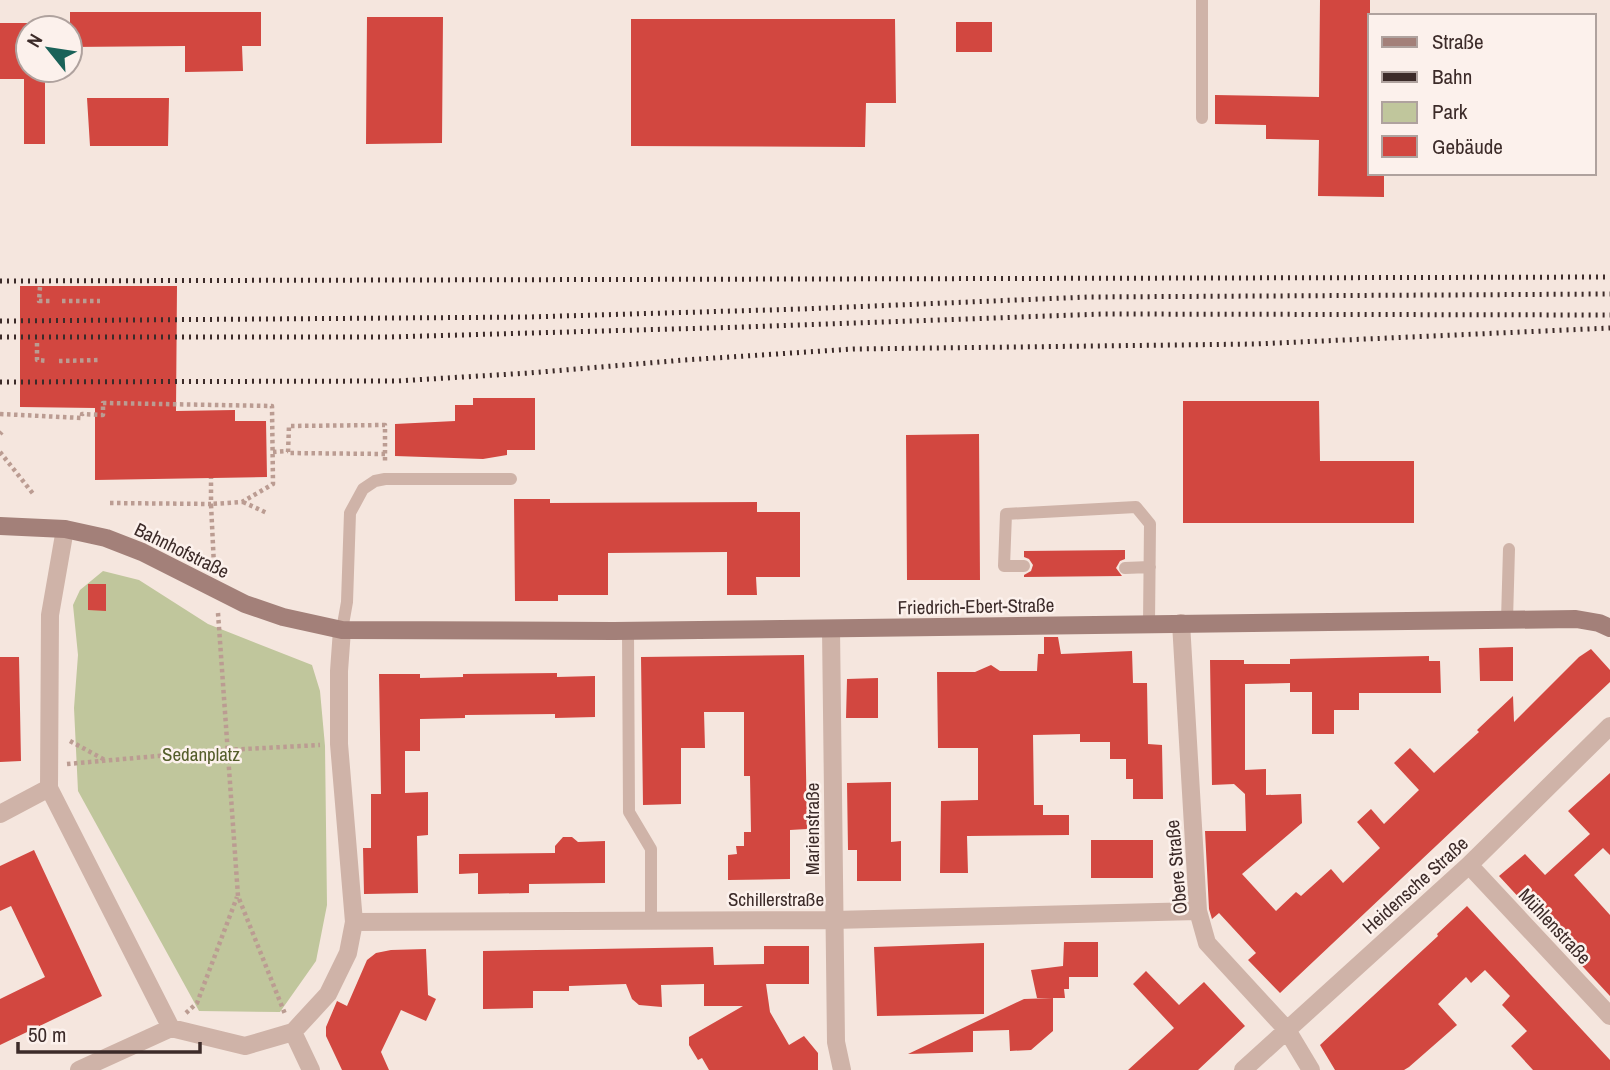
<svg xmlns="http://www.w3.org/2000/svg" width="1610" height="1070" font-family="'Archivo Narrow',sans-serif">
<rect width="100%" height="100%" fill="#f5e6de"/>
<path fill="#c0c69c" d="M 103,571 L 139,580 L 208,624 L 312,665 L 320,691 L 325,746 L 327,905 L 316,961 L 280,1012 L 199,1011 L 78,791 L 74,708 L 78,655 L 73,605 L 80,590 Z"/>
<path fill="#d24740" d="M 1320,0 L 1370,0 L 1370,173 L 1384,173 L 1384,197 L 1318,196 L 1319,140 L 1266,139 L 1266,125 L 1215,124 L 1215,95 L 1319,97 Z
M 70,12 L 261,12 L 261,46 L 242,46 L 243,71 L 185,72 L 185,46 L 70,47 Z
M 367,17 L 443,17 L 442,143 L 366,144 Z
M 631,19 L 895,19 L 896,103 L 866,103 L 865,147 L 631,146 Z
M 956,22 L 992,22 L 992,52 L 956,52 Z
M 0,23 L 28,23 L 28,70 L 45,70 L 45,144 L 24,144 L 24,79 L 0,79 Z
M 87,98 L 169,98 L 168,146 L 90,146 Z
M 20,286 L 177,286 L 176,411 L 235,410 L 235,421 L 266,421 L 267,477 L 95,480 L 95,408 L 20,407 Z
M 473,398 L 535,398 L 535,450 L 507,450 L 507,455 L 483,459 L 395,456 L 395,424 L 455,421 L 455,405 L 473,405 Z
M 1183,401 L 1319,401 L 1320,461 L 1414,461 L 1414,523 L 1183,523 Z
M 979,434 L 980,580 L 907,580 L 906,435 Z
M 514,499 L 550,499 L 550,503 L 757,502 L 757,512 L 800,512 L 800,577 L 756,577 L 757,595 L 727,595 L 727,552 L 608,553 L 608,595 L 558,595 L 558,601 L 515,601 Z
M 1125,550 L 1125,559 L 1120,561 L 1116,568 L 1122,576 L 1024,577 L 1024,575 L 1031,571 L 1033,565 L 1029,559 L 1024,557 L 1024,551 Z
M 88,584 L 106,584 L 106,611 L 88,610 Z
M 1044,637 L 1058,637 L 1061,654 L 1132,651 L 1133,683 L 1147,683 L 1148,744 L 1162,745 L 1163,799 L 1133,799 L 1133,779 L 1126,779 L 1126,759 L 1110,759 L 1110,742 L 1080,742 L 1080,734 L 1033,735 L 1034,805 L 1043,805 L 1043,815 L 1069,815 L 1069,835 L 967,836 L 968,873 L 940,873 L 941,801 L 978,800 L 978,748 L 938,748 L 937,672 L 975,672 L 991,665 L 1000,671 L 1037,671 L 1038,654 L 1044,654 Z
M 1513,647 L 1513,681 L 1480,681 L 1479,648 Z
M 1591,649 L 1610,670 L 1610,682 L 1280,993 L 1248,960 L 1256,953 L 1219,913 L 1212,919 L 1209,909 L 1205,831 L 1246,831 L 1245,794 L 1234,784 L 1212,785 L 1210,660 L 1244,660 L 1244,664 L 1290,664 L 1290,659 L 1429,656 L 1429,661 L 1440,661 L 1441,693 L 1359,693 L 1359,710 L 1334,710 L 1334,734 L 1312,734 L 1312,692 L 1290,692 L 1290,683 L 1245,684 L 1245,770 L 1266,769 L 1266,795 L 1301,794 L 1302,823 L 1242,874 L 1276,911 L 1296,892 L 1301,896 L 1331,869 L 1343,883 L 1380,848 L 1357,822 L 1371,809 L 1384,824 L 1419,790 L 1394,763 L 1410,748 L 1434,773 L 1479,732 L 1477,730 L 1513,696 L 1514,722 L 1579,657 Z
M 804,655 L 807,829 L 790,830 L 790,879 L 728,880 L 728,855 L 737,854 L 736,846 L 744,846 L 744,832 L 751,832 L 750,776 L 744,776 L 744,712 L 704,712 L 705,748 L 681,748 L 681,804 L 643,805 L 641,657 Z
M 0,657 L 19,657 L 21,761 L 0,762 Z
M 557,673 L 557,677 L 595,676 L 595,717 L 555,718 L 555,714 L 465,715 L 465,718 L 420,719 L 420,751 L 405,751 L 405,793 L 428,792 L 428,835 L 417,836 L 418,893 L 364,894 L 363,848 L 371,848 L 371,794 L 381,794 L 379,674 L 420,674 L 420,678 L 463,677 L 463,674 Z
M 878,678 L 878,718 L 846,718 L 847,679 Z
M 1610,773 L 1610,855 L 1603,848 L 1574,875 L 1610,915 L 1610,996 L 1499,876 L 1525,854 L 1545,875 L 1590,834 L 1568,811 Z
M 891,782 L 891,842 L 901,841 L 901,881 L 857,881 L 857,850 L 848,850 L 847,783 Z
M 563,837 L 572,837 L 578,842 L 605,841 L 605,883 L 529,884 L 529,893 L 478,894 L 478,873 L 459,874 L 459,854 L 555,853 L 555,846 Z
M 1091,840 L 1153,840 L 1153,878 L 1091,878 Z
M 34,850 L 102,996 L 0,1045 L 0,999 L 45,977 L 11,906 L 0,911 L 0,866 Z
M 1467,906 L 1610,1060 L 1610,1070 L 1533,1070 L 1511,1046 L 1527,1031 L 1502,1005 L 1510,996 L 1485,970 L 1471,983 L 1466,977 L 1438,1004 L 1457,1025 L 1409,1067 L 1404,1070 L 1335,1070 L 1320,1045 L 1438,936 L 1437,934 Z
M 1064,942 L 1098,942 L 1098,977 L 1069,977 L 1069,989 L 1064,989 L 1065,998 L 1037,998 L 1031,970 L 1063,966 Z
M 984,943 L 984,1014 L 877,1016 L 874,947 Z
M 764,946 L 809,946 L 809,984 L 766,984 L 770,1012 L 789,1045 L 804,1036 L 818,1053 L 818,1070 L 709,1070 L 702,1058 L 698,1060 L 689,1045 L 689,1037 L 743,1006 L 704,1006 L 704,984 L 661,985 L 662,1007 L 639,1005 L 632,999 L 626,984 L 569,986 L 569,991 L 533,991 L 533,1008 L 483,1009 L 483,951 L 713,947 L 714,965 L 764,964 Z
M 426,949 L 428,995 L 436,999 L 426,1021 L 401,1010 L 381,1052 L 389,1070 L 342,1070 L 326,1036 L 326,1027 L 337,1001 L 347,1006 L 367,960 L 376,953 L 391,950 Z
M 1146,971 L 1179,1005 L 1204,982 L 1245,1026 L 1198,1070 L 1128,1070 L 1174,1028 L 1133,984 Z
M 1053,998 L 1053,1031 L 1031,1050 L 1010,1051 L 1009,1030 L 973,1031 L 973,1052 L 908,1054 L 1024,999 Z"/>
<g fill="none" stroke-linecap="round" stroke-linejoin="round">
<path stroke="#bb9c92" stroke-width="4.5" stroke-dasharray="3.5 3.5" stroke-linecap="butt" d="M 40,287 L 39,301 L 51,301
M 62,301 L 100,301
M 37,343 L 37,360 L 48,361
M 59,361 L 99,360
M 0,414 L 82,418 L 82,414 L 103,415 L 103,403 L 272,406 L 273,484 L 242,502 L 211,504 L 214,566
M 0,434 L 2,432
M 0,452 L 34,495
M 273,452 L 288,451
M 385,454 L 288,453 L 289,426 L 385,425 L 385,464
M 243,502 L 267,513
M 110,503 L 211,504 L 211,478
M 218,613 L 238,896 L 285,1014
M 70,741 L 105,760
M 67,764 L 226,750 L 320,745
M 186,1013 L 197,1003 L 237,897"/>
<path stroke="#cfb3a8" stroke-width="12" d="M 1202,0 L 1202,118
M 1024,566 L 1004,566 L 1006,514 L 1136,507 L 1150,524 L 1149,623
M 1125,568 L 1150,567
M 1507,620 L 1509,549
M 342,630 L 347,602 L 350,513 L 363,489 L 375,481 L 385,479 L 511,479
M 628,631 L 629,812 L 651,849 L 651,920"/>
<path stroke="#cfb3a8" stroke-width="18" d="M 65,529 L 50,615 L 49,788 L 171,1028 L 245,1046 L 293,1032 L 328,994 L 348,953 L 354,922 L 339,744 L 339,671 L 342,630
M 1181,623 L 1198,911 L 1207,943 L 1287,1030 L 1311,1070
M 831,629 L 836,1042 L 842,1070
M 0,814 L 49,788
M 1469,865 L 1610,1016
M 354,922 L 833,920 L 1198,911
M 293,1032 L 311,1070
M 79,1070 L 171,1028
M 1243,1070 L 1469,865 L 1610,726"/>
<path stroke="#a38079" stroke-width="18" d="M 0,526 L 65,529 L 106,538 L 142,552 L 245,604 L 283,617 L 342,630 L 614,631 L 1576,619 L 1599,623 L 1610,628"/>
<path stroke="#3c2b29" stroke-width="5" stroke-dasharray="2 5" stroke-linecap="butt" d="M 0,281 L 1610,277
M 0,321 L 528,317 L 802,309 L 1088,297 L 1610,294
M 0,337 L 389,337 L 744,327 L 1103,314 L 1610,315
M 0,382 L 397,381 L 529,373 L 684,360 L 853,349 L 1255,344 L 1610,328"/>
</g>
<g text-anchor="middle" stroke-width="5" stroke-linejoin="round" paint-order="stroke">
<g font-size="19" fill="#3c2b29" stroke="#fcf1ec">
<text transform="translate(182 550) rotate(26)" y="7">Bahnhofstraße</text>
<text transform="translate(976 606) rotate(-1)" y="7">Friedrich-Ebert-Straße</text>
<text transform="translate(812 829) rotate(-90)" y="7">Marienstraße</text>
<text transform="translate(1176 867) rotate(-95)" y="7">Obere Straße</text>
<text transform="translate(1415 885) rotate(-42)" y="7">Heidensche Straße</text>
<text x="776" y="906">Schillerstraße</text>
<text transform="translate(1555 926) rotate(47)" y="7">Mühlenstraße</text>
</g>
<g font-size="19" fill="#545d2a" stroke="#fcf1ec">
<text x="201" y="761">Sedanplatz</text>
</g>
</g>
<rect x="1368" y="14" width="228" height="161" fill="#fcf1ec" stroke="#afa29e" stroke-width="2"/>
<rect x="1382" y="37" width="35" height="10" fill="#a38079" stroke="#afa29e" stroke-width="2"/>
<text x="1432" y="49" font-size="21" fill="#3c2b29">Straße</text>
<rect x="1382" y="72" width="35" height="10" fill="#3c2b29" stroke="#afa29e" stroke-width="2"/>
<text x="1432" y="84" font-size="21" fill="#3c2b29">Bahn</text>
<rect x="1382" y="102" width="35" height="21" fill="#c0c69c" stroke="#afa29e" stroke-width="2"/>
<text x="1432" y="119" font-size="21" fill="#3c2b29">Park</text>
<rect x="1382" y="136" width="35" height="21" fill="#d24740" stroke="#afa29e" stroke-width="2"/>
<text x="1432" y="154" font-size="21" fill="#3c2b29">Gebäude</text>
<g transform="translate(49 49) rotate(300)"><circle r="33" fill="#fcf1ec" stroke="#afa29e" stroke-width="2"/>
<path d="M0-5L12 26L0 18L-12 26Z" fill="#1a6259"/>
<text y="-10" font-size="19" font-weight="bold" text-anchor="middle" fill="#3c2b29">N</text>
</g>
<path d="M18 1042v10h182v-10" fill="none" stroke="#3c2b29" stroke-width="3.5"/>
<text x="28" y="1042" font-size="21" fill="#3c2b29" stroke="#fcf1ec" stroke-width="5" paint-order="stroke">50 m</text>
</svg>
